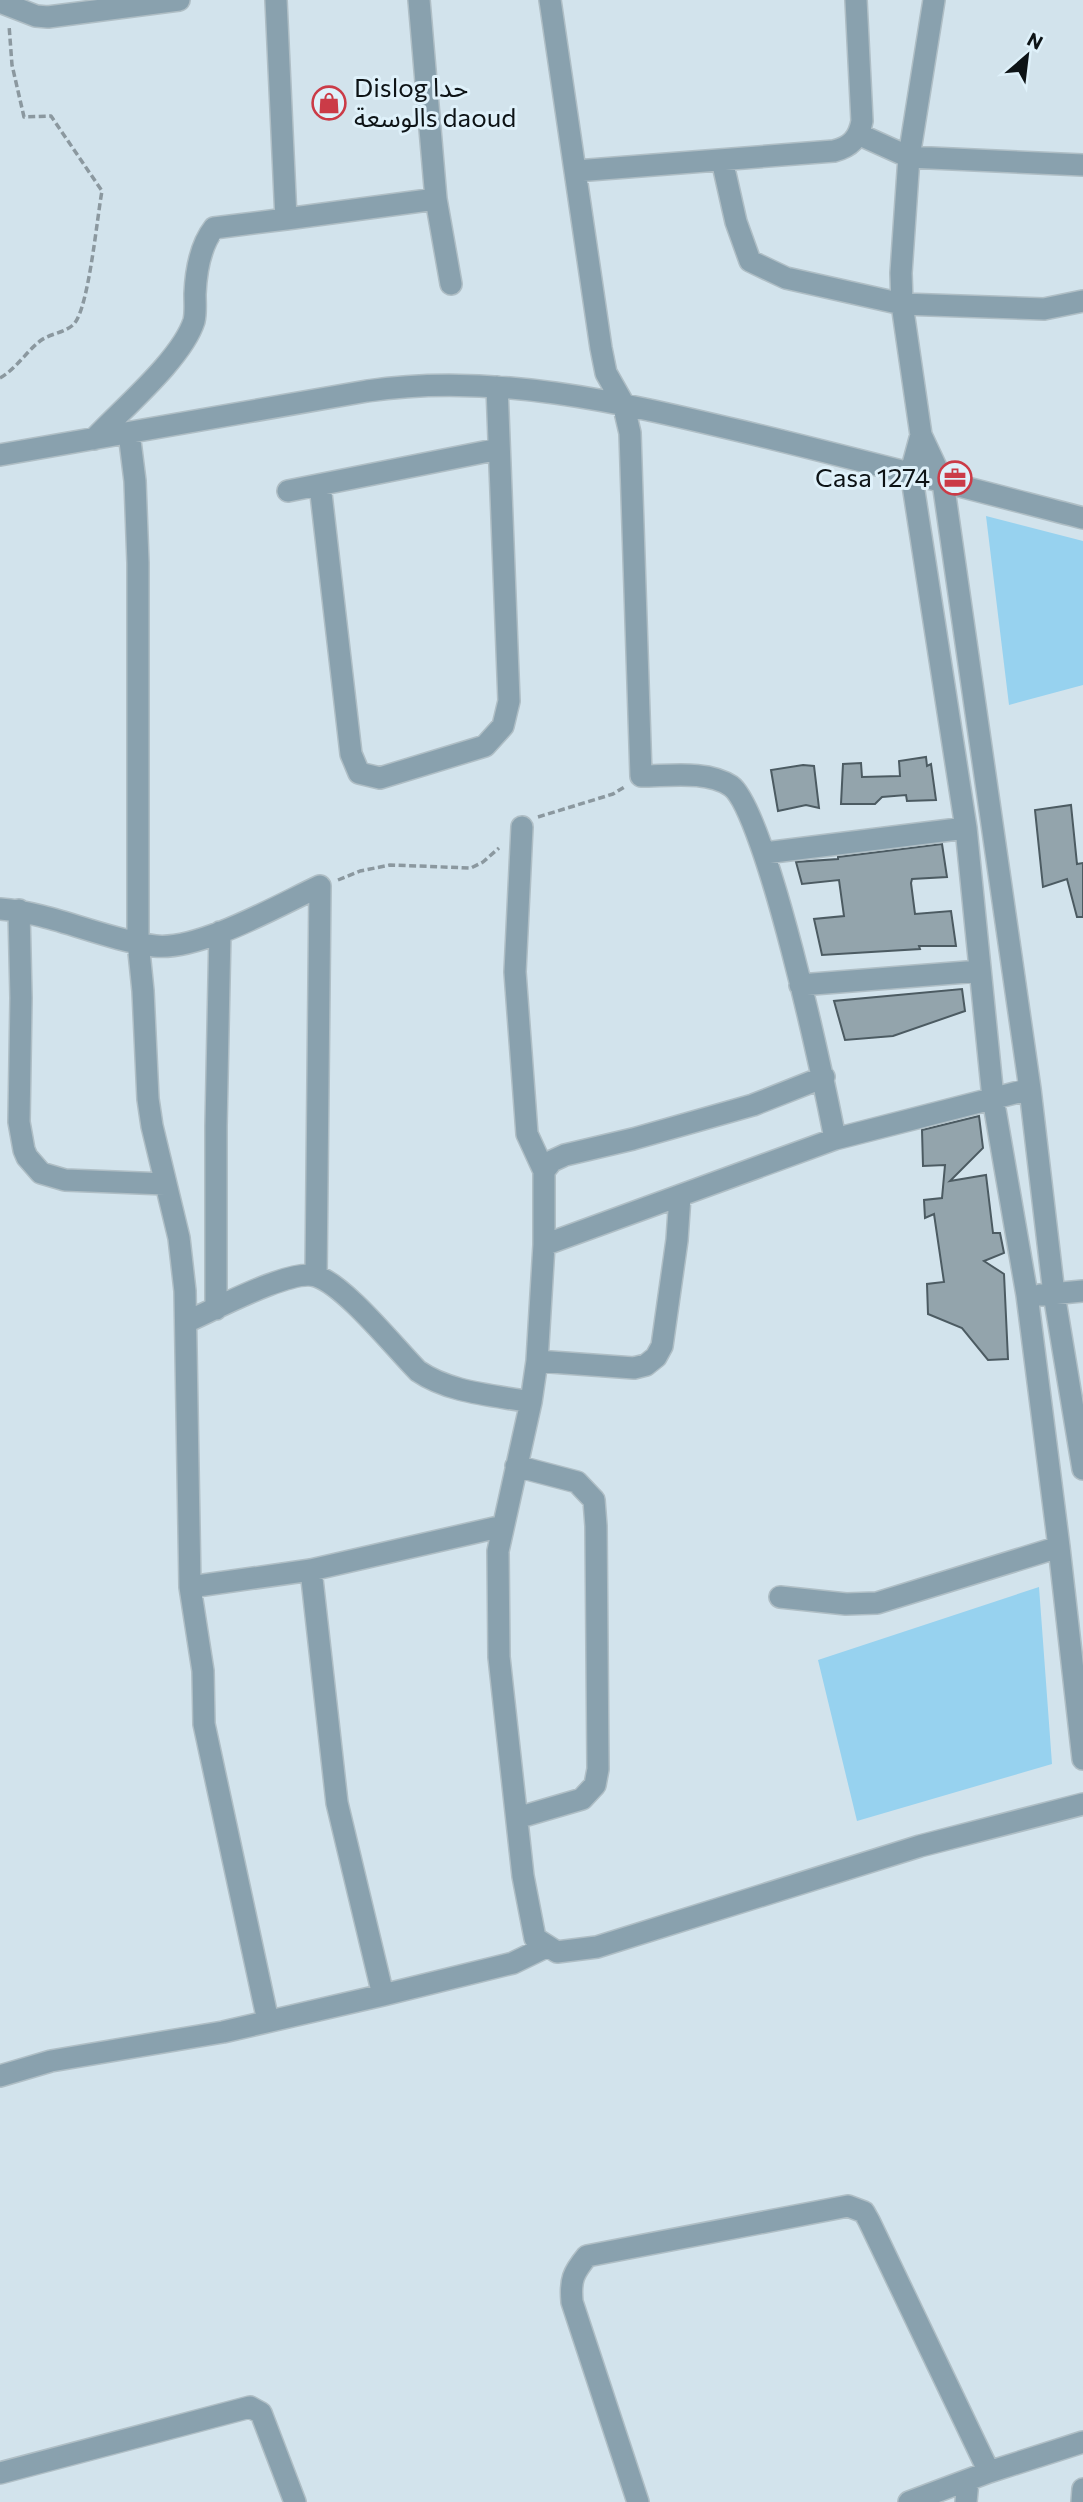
<svg xmlns="http://www.w3.org/2000/svg" width="1083" height="2502" font-family="Commissioner,'Noto Sans Arabic',sans-serif">
<rect width="100%" height="100%" fill="#d2e3ec"/>
<path fill="#97d2ef" d="M 986,516 L 1083,541 L 1083,685 L 1009,705 Z
M 1039,1587 L 1052,1764 L 857,1821 L 818,1660 Z"/>
<path fill="#93a4ac" stroke="#4c5b62" stroke-width="2" d="M 926,757 L 927,766 L 931,764 L 936,800 L 907,801 L 906,795 L 882,797 L 875,804 L 841,804 L 843,764 L 861,763 L 862,777 L 900,776 L 899,761 Z
M 803,765 L 814,766 L 819,808 L 806,805 L 778,811 L 771,770 Z
M 1071,805 L 1077,864 L 1083,863 L 1083,917 L 1077,917 L 1067,879 L 1043,887 L 1035,810 Z
M 942,844 L 947,877 L 912,879 L 911,883 L 915,914 L 951,911 L 956,946 L 919,946 L 920,949 L 822,955 L 814,919 L 844,916 L 839,880 L 802,884 L 796,862 L 838,859 L 838,857 Z
M 962,989 L 965,1011 L 893,1036 L 845,1040 L 834,1001 Z
M 979,1116 L 983,1148 L 950,1181 L 986,1175 L 993,1233 L 1000,1233 L 1004,1253 L 984,1261 L 1004,1274 L 1008,1359 L 988,1360 L 962,1328 L 928,1314 L 927,1284 L 944,1282 L 934,1214 L 925,1218 L 924,1200 L 942,1198 L 945,1165 L 923,1166 L 922,1130 Z"/>
<g fill="none" stroke-linecap="round" stroke-linejoin="round">
<defs>
<path id="minor" d="M 276,0 L 286,219 L 436,199 L 419,0
M 550,0 L 601,348 L 606,373 L 623,403 L 630,433 L 641,776 C 669,776 707,770 731,786 C 766,811 825,1084 835,1139
M 934,0 L 909,157 L 1083,165
M 0,2 L 36,16 L 48,17 L 179,0
M 858,134 L 909,157 L 901,273 L 902,304 L 921,435 L 943,482 L 1030,1089 L 1054,1294 L 1083,1469
M 722,160 L 736,222 L 750,261 L 786,278 L 902,304 L 1044,309 L 1083,301
M 576,171 L 834,151 C 851,147 859,138 862,121 L 856,0
M 436,199 L 451,284
M 129,433 L 135,481 L 138,563 L 138,942 L 143,991 L 148,1099 L 152,1126 L 179,1238 L 185,1291 L 190,1587 L 203,1671 L 204,1724 L 268,2021
M 921,435 L 911,472 L 966,828 L 993,1098 L 1027,1295 L 1059,1547 L 1083,1759
M 94,439 C 122,409 182,359 194,321 C 196,313 195,303 195,294 C 196,271 200,246 214,228 L 286,219
M 0,455 L 367,391 C 497,372 623,403 749,433 C 861,460 971,489 1083,518
M 320,485 L 351,754 L 359,773 L 380,778 L 485,746 L 503,726 L 509,701 L 497,387
M 288,491 L 499,449
M 522,827 L 515,972 L 527,1134 L 544,1171
M 765,853 L 966,828
M 0,909 C 53,913 102,939 155,946 C 199,951 279,905 320,886 L 316,1276
M 19,910 L 21,998 L 19,1122 L 24,1150 L 27,1157 L 41,1173 L 65,1180 L 165,1184
M 800,985 L 980,971
M 824,1077 L 753,1105 L 633,1139 L 565,1155 L 552,1161 L 544,1171 L 544,1245 L 537,1361 L 531,1402 L 498,1551 L 499,1657 L 523,1876 L 535,1938 L 557,1952 L 597,1947 L 920,1846 L 1083,1804
M 544,1245 L 835,1139 L 1030,1089
M 1040,1295 L 1083,1291
M 216,1309 L 216,1126 L 220,932
M 186,1322 C 212,1311 291,1268 316,1276 C 345,1285 395,1348 418,1371 C 450,1393 493,1395 531,1402
M 537,1361 L 634,1368 L 646,1365 L 656,1357 L 662,1346 L 677,1240 L 680,1196
M 516,1466 L 577,1482 L 594,1500 L 596,1526 L 598,1769 L 595,1785 L 582,1799 L 517,1818
M 311,1570 L 337,1803 L 383,1995
M 190,1587 L 311,1570 L 503,1526
M 780,1597 L 846,1604 L 877,1603 L 1059,1547
M 0,2076 L 51,2061 L 223,2032 L 383,1995 L 513,1963 L 546,1947
M 0,2473 L 250,2407 L 261,2413 L 295,2502
M 638,2502 L 572,2302 C 570,2280 573,2273 587,2256 L 848,2206 L 864,2212 L 869,2221 L 989,2472
M 909,2502 L 989,2472 L 1083,2442
M 966,2502 L 968,2480
M 1082,2502 L 1083,2489"/>
</defs>
<use href="#minor" stroke="#afbec5" stroke-width="24"/>
<path stroke="#8b989f" stroke-width="3.5" stroke-dasharray="7 3.5" stroke-linecap="butt" d="M 0,378 C 16,369 26,352 40,341 C 51,333 65,333 74,324 C 89,307 97,217 102,191 L 51,116 L 24,117 L 12,65 L 9,25
M 538,817 L 613,794 L 626,786
M 338,880 L 360,871 L 390,865 L 471,868 L 483,862 L 499,848"/>
<use href="#minor" stroke="#89a1ae" stroke-width="21"/>
</g>
<defs>
<symbol id="shop-ring" viewBox="-11 -11 22 22"><circle r="9.5" fill="#dff1fa" stroke="#cb3b47" stroke-width="1.5"/><path d="M-5-2.5h2.3a2.7 3.5 0 0 1 5.4 0H5L5.5 6h-11ZM-1.5-2.5h3a1.5 2.3 0 0 0-3 0Z" fill="#cb3b47"/></symbol>
<symbol id="office-ring" viewBox="-11 -11 22 22"><circle r="9.5" fill="#dff1fa" stroke="#cb3b47" stroke-width="1.5"/><path d="M-6-3h4V-5.5h4V-3h4V5H-6ZM-1-4.5V-3h2v-1.5ZM-6 0V1H6V0Z" fill="#cb3b47"/></symbol>
</defs>
<g fill-rule="evenodd">
<use href="#shop-ring" x="310" y="84" width="38" height="38"/>
<use href="#office-ring" x="936" y="459" width="38" height="38"/>
</g>
<g text-anchor="middle" stroke-width="6" stroke-linejoin="round" paint-order="stroke">
<g font-size="26" fill="#0d1316" stroke="#dff1fa" text-anchor="start">
<text x="354" y="97">Dislog حدا<tspan x="354" dy="30">الوسعةs daoud</tspan></text>
<text x="930" y="487" text-anchor="end">Casa 1274</text>
</g>
</g>
<g transform="translate(1027 56) rotate(28)" stroke="#dff1fa" stroke-width="5" paint-order="stroke">
<path d="M0-5L12 26L0 18L-12 26Z" fill="#0d1316"/>
<text y="-10" font-size="19" font-weight="bold" text-anchor="middle" fill="#0d1316">N</text>
</g>
</svg>
